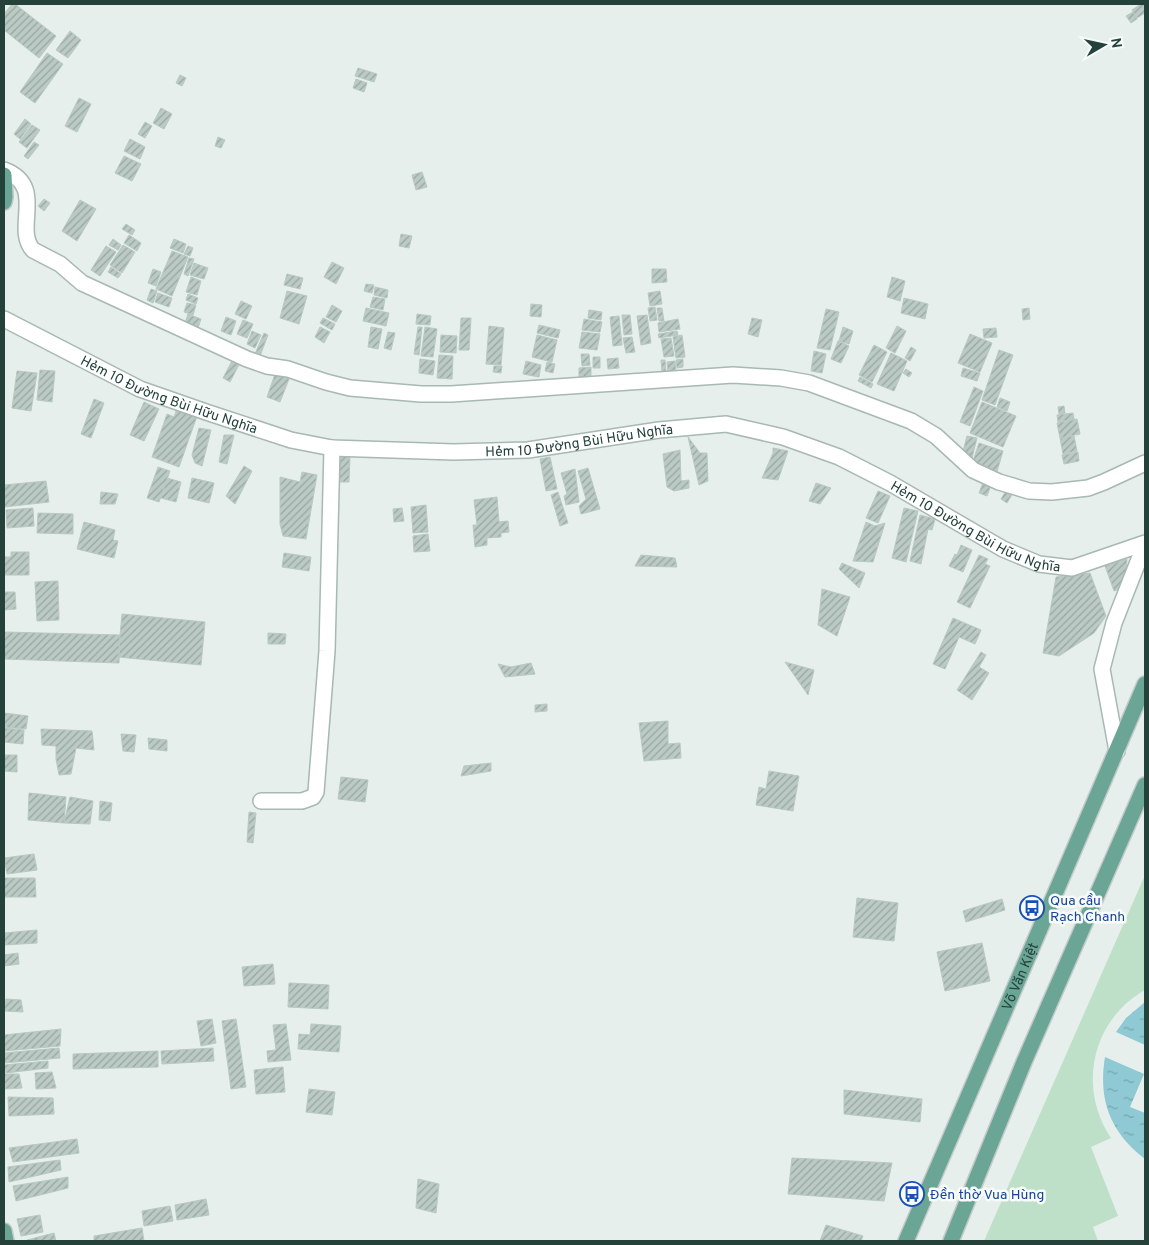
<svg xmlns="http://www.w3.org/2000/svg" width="1149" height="1245" font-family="Overpass,sans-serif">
<defs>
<pattern id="water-ripples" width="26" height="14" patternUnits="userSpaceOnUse" patternTransform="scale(1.25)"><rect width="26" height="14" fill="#8ec9d4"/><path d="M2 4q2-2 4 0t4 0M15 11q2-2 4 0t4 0" fill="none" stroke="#74a5ad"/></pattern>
<pattern id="building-hatch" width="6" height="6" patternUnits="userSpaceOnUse" patternTransform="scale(1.25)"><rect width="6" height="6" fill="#bbcac4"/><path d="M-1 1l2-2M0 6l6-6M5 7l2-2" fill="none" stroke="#98a6a0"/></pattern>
</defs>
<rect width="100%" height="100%" fill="#e6efeb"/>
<path fill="#bfe0c8" d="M 1145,875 L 1145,990 C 1092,1020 1077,1087 1111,1138 L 1091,1147 L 1118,1216 L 1093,1227 L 1098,1241 L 984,1241 Z"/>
<path fill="url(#water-ripples)" d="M 1145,1002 L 1145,1045 L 1116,1032 L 1126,1018 Z
M 1105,1057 L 1144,1074 L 1130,1107 L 1145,1113 L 1145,1159 C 1110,1132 1098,1100 1105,1057 Z"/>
<path fill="url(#building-hatch)" stroke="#b8c9c2" d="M 12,4 L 15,4 L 56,36 L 39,58 L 4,30 L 4,14 Z
M 1141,4 L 1145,4 L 1145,13 L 1137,18 L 1132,10 Z
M 1133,12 L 1137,19 L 1131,23 L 1126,16 Z
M 70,31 L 81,40 L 68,58 L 56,50 Z
M 47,53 L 63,64 L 35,103 L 20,92 Z
M 358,68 L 377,74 L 374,82 L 355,76 Z
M 180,75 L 186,78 L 182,86 L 176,83 Z
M 356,79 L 367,83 L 364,92 L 353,88 Z
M 79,98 L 91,104 L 77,132 L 65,126 Z
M 161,108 L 172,114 L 164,129 L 153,123 Z
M 25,119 L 31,124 L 20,139 L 14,134 Z
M 145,122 L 152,126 L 145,138 L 138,134 Z
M 32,125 L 40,130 L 27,148 L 19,142 Z
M 218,137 L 225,140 L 221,148 L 215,146 Z
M 130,139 L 145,147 L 140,159 L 124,151 Z
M 34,142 L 39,145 L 28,159 L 24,156 Z
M 124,156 L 141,164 L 132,181 L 115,173 Z
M 422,172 L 427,187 L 416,190 L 412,175 Z
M 44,199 L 50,203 L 44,211 L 38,206 Z
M 80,200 L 96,209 L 77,241 L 62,231 Z
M 126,224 L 135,230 L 132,235 L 122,229 Z
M 401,234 L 412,236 L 409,248 L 399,246 Z
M 129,235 L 141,243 L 137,251 L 124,243 Z
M 113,239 L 121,245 L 118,250 L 109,245 Z
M 174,239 L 186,244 L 183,253 L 170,248 Z
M 123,245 L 135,252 L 122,273 L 110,265 Z
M 106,246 L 116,252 L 100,276 L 91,270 Z
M 188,246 L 193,248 L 190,256 L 184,254 Z
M 172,251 L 188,257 L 172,296 L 156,289 Z
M 189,258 L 194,259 L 188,276 L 184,274 Z
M 332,262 L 344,268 L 336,284 L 324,277 Z
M 194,263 L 208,268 L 204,279 L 190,275 Z
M 111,267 L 121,274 L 118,278 L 108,272 Z
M 153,269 L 161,272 L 156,286 L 148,283 Z
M 652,269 L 666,269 L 667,282 L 652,283 Z
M 287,274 L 303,278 L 300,289 L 284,285 Z
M 191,277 L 201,281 L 197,295 L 186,292 Z
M 892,277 L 905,281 L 900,301 L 887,297 Z
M 366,284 L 374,285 L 372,293 L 364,291 Z
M 375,287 L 388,290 L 387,298 L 374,295 Z
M 151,289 L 157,291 L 153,303 L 147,300 Z
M 287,291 L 307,296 L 299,324 L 280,318 Z
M 660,291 L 662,304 L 650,306 L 648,293 Z
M 158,293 L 172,298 L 169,307 L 155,302 Z
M 188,294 L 198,298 L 196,304 L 186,300 Z
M 373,297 L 385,299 L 383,310 L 370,307 Z
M 904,298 L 928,304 L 925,319 L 901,313 Z
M 241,301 L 252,306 L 246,319 L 235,314 Z
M 187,303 L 196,305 L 193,315 L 184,312 Z
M 531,304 L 542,305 L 541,317 L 530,316 Z
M 332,305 L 342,311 L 336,322 L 326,317 Z
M 655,307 L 657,320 L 650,321 L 648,308 Z
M 366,308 L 389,313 L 386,326 L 363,321 Z
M 657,308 L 662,308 L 664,321 L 659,321 Z
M 1029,308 L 1030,319 L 1023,320 L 1022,309 Z
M 826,309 L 839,312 L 830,350 L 817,348 Z
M 589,310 L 602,312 L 601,320 L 588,318 Z
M 188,314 L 201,319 L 197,331 L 184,326 Z
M 417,314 L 431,316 L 430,325 L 416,324 Z
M 622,315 L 630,315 L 632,334 L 624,335 Z
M 647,315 L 651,343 L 641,345 L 637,316 Z
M 619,316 L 622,345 L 613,346 L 610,317 Z
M 226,317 L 236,321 L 231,335 L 221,331 Z
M 323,318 L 335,324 L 332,330 L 320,323 Z
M 461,318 L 471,318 L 469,350 L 459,350 Z
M 752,318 L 762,320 L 758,337 L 748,334 Z
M 584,319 L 602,322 L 600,332 L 582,330 Z
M 678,319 L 680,329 L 659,332 L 658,323 Z
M 243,320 L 253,324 L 247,338 L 237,334 Z
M 539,325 L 560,330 L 558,338 L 537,333 Z
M 489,326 L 504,328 L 501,365 L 486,364 Z
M 897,326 L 906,331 L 895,353 L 886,348 Z
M 320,327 L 330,332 L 324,343 L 315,337 Z
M 371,327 L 382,329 L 378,349 L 368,347 Z
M 418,327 L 422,327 L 419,355 L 414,354 Z
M 425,327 L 437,329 L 433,357 L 421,356 Z
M 843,327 L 853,331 L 849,344 L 839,341 Z
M 996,328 L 997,337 L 984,338 L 983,329 Z
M 252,331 L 261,335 L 255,348 L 247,344 Z
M 677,331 L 678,335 L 659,338 L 658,334 Z
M 388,332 L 395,333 L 391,350 L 384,348 Z
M 582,332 L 600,334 L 597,350 L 579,348 Z
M 264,333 L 268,335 L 260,356 L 255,354 Z
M 970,334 L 992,343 L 980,372 L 958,363 Z
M 441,335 L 457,336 L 456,353 L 440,352 Z
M 537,335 L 557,340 L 552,362 L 532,357 Z
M 682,335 L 685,357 L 676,358 L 673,337 Z
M 632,337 L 635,352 L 626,353 L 623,338 Z
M 671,338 L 674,356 L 664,357 L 661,339 Z
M 838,341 L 849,346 L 841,363 L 831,359 Z
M 874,345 L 887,352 L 872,382 L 859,375 Z
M 911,347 L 916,350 L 910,361 L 905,358 Z
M 999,350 L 1013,355 L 995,405 L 982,400 Z
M 814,351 L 826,354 L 822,373 L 811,371 Z
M 891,353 L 907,361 L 894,391 L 877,384 Z
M 581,354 L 589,354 L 590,365 L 582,366 Z
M 439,355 L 453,356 L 452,379 L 437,378 Z
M 593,357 L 600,357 L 600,368 L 593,368 Z
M 618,358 L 619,368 L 608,369 L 607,359 Z
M 233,359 L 240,363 L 230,382 L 223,378 Z
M 420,359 L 435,361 L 433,375 L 419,373 Z
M 683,359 L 683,367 L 677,368 L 676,360 Z
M 661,360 L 665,360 L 666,372 L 662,372 Z
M 526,361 L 541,365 L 539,377 L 523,374 Z
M 675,361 L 676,371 L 668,372 L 667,362 Z
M 547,362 L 555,364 L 553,373 L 545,371 Z
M 494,366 L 502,366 L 501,373 L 493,372 Z
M 591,367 L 591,379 L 579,380 L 579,368 Z
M 963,368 L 980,373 L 977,381 L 961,376 Z
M 906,369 L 912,373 L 909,377 L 903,373 Z
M 40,370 L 55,371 L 52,402 L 37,400 Z
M 17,371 L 37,373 L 31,411 L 12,408 Z
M 275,374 L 289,379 L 280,402 L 267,397 Z
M 860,377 L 873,384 L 871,388 L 858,381 Z
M 974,387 L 983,391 L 970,426 L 960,422 Z
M 1000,398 L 1010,402 L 1007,411 L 997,407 Z
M 94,399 L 104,403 L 91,438 L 81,434 Z
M 144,402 L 159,409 L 144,441 L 130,435 Z
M 982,402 L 1016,416 L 1003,447 L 970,433 Z
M 1064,406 L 1065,413 L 1059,414 L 1058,407 Z
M 177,409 L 197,416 L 179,467 L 152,457 L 167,414 L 174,417 Z
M 1073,413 L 1074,419 L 1058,422 L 1057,415 Z
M 1077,419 L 1080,434 L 1060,438 L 1057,423 Z
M 199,428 L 211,430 L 202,466 L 195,463 L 192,455 Z
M 224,435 L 234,435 L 227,464 L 219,462 Z
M 967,436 L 977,438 L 972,458 L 962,455 Z
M 1074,436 L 1077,451 L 1063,454 L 1060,438 Z
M 688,437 L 700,453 L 707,453 L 708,481 L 699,485 Z
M 979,443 L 1003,451 L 996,475 L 971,467 Z
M 773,448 L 788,451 L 778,480 L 762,478 L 773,453 Z
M 680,450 L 681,481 L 689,480 L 689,488 L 674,491 L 667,487 L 663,454 Z
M 1078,452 L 1079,461 L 1064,464 L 1062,455 Z
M 340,456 L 350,456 L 349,482 L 339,482 Z
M 550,457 L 557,489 L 546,491 L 540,459 Z
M 244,466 L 252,471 L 235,504 L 226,496 Z
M 158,467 L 170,471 L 159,502 L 147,498 Z
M 588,468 L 600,509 L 581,514 L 579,506 L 586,499 L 578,471 Z
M 575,469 L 579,502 L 566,505 L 564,496 L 567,494 L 561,473 Z
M 302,472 L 317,475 L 306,539 L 283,536 L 280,524 L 280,477 L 300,482 Z
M 985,477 L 993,480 L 987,496 L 979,493 Z
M 167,478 L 181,482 L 176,502 L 161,498 Z
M 192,478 L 214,483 L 209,503 L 188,498 Z
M 46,481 L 49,502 L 4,507 L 4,485 Z
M 816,483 L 831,488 L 820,504 L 809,501 Z
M 1007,489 L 1013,493 L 1007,503 L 1001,499 Z
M 878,491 L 890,496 L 878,523 L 866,518 Z
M 101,492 L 118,494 L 115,504 L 100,504 Z
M 558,492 L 568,523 L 560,526 L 551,495 Z
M 497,497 L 499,522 L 508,521 L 509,532 L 501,533 L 501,537 L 487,538 L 487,545 L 475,547 L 473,525 L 477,525 L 474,500 Z
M 426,505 L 428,532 L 413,533 L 411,507 Z
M 33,508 L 34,526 L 7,528 L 6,510 Z
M 402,508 L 404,521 L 394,522 L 393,509 Z
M 904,508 L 918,511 L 906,562 L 892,558 Z
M 38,513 L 73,514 L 73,534 L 37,533 Z
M 920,515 L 935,519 L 932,530 L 928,529 L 921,564 L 910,561 Z
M 84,522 L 115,530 L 113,540 L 118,541 L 114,558 L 77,549 Z
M 866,522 L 875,526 L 885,523 L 873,562 L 853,561 Z
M 428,534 L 430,551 L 414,552 L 413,536 Z
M 961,545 L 972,550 L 963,572 L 949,566 L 955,554 L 957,555 Z
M 11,552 L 29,552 L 29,575 L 4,575 L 4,557 L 11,557 Z
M 284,553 L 311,557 L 309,571 L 282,567 Z
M 641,555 L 675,558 L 677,567 L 635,566 Z
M 979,555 L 988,559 L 985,564 L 990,566 L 970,608 L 957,602 Z
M 1127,559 L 1125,587 L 1114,591 L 1105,566 Z
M 842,563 L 865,573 L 859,588 L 839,569 Z
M 1090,573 L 1106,616 L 1094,633 L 1059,656 L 1043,653 L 1056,577 Z
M 58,581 L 59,620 L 37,621 L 35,582 Z
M 822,589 L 850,597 L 837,636 L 818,625 Z
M 4,592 L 15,592 L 16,609 L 4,610 Z
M 122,614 L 205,622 L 201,665 L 118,657 Z
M 953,618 L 981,630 L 975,644 L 959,637 L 945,669 L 933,664 Z
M 4,632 L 120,635 L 119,663 L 4,659 Z
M 268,633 L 286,634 L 285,644 L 268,644 Z
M 981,652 L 986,655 L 979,667 L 989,673 L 972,700 L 957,690 Z
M 785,662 L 814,670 L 808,695 Z
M 531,663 L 535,674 L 505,677 L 498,664 L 511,667 Z
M 547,704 L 547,711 L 535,712 L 535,705 Z
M 4,713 L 28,716 L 26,729 L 4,727 Z
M 668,721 L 668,744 L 680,743 L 681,758 L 644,761 L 639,723 Z
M 4,728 L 24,730 L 23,744 L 4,742 Z
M 41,729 L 92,731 L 94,750 L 76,748 L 71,774 L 59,775 L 56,759 L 56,746 L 42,745 Z
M 121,734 L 136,735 L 134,752 L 123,751 Z
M 148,738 L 167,740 L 167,751 L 149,749 Z
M 4,755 L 17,755 L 17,772 L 4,771 Z
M 491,763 L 491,771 L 461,776 L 464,766 Z
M 769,771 L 799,776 L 793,811 L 756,805 L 759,787 L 766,789 Z
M 341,777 L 368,780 L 365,802 L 338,799 Z
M 29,793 L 66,797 L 64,823 L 28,820 Z
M 70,797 L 93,801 L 90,824 L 64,823 Z
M 100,801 L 112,803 L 110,821 L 99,820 Z
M 249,812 L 256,813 L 253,843 L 247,842 Z
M 34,854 L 37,870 L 7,874 L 4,858 Z
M 4,878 L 35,878 L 36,897 L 4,897 Z
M 857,898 L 898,903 L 894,941 L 853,937 Z
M 1002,899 L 1005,910 L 966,922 L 963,911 Z
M 37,930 L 37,943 L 4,945 L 4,933 Z
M 982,943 L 990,981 L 945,991 L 937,952 Z
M 18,953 L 19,964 L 4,966 L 4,955 Z
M 273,964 L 275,984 L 244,986 L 242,967 Z
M 289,983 L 329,985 L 328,1009 L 288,1007 Z
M 6,999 L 21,1000 L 23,1012 L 4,1011 Z
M 212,1019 L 216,1043 L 201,1046 L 197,1021 Z
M 236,1019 L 246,1087 L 231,1089 L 222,1021 Z
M 286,1024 L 291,1060 L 268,1062 L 267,1051 L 276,1050 L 273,1025 Z
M 311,1024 L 341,1026 L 339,1052 L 298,1049 L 299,1034 L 310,1035 Z
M 61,1029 L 60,1046 L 4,1051 L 4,1035 Z
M 59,1048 L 60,1058 L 4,1063 L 4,1053 Z
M 213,1048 L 214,1061 L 162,1064 L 161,1051 Z
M 158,1051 L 158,1067 L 73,1069 L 73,1054 Z
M 48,1061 L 48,1068 L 6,1073 L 4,1065 Z
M 283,1067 L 285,1092 L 256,1094 L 254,1070 Z
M 52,1072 L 56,1088 L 36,1089 L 35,1073 Z
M 4,1074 L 19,1074 L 22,1088 L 4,1089 Z
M 309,1089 L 335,1092 L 332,1115 L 306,1112 Z
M 844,1090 L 922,1099 L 920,1122 L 844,1114 Z
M 8,1097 L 53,1098 L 54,1114 L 9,1116 Z
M 77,1139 L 79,1153 L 13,1162 L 9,1148 Z
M 792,1158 L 892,1163 L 884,1201 L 788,1194 Z
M 60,1160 L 61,1170 L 9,1182 L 8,1167 Z
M 68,1177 L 68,1188 L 16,1201 L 13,1186 Z
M 418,1179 L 439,1184 L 436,1213 L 416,1208 Z
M 206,1199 L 209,1215 L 177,1220 L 175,1205 Z
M 170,1206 L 173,1221 L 144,1226 L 142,1211 Z
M 40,1215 L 43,1232 L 21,1236 L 17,1219 Z
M 826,1225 L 863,1236 L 861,1241 L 820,1241 Z
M 142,1228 L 144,1241 L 94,1241 L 94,1236 Z
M 54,1233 L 56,1241 L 28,1241 L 27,1240 Z"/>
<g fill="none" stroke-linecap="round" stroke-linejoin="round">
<defs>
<g id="minor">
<path d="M 4,170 C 47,186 13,228 33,250 L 60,264 L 82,283 L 247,359 L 267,366 L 288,369 L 326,382 L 350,388 L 421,394 L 451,394 L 733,375 L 781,378 L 809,383 L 911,421 L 936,436 L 973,470 L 999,482 L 1029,491 L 1052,492 L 1088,488 L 1104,482 L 1145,463"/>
<path id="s1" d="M 4,319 L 140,389 L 209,413 L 291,440 L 332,448 L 454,452 L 528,450 L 659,430 L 726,424 L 783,437 L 839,457 L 890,483 L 1003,549 L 1039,564 L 1072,568 L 1145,543"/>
<path d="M 1117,751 L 1102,669 L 1114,623 L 1145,544"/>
<path d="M 261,801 L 302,801 L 313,797 L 316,792 L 327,651 L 332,448"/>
</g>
<g id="major">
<path d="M 4,175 L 5,197 L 4,202"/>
<path d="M 4,1231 L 6,1241"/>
<path id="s2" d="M 906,1241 L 1145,684"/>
<path d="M 951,1241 L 1024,1062 L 1145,785"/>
</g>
</defs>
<use href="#minor" stroke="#a8b8b2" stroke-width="18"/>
<use href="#major" stroke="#c2cac8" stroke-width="18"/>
<use href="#minor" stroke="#fff" stroke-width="15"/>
<use href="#major" stroke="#6aa596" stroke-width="15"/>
</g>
<defs>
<symbol id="bus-ring" viewBox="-11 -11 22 22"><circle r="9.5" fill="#f7fbf9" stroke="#1a4fb4" stroke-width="1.5"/><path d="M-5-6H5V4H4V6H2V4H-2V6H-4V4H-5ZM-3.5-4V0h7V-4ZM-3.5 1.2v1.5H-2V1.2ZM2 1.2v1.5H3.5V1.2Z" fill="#1a4fb4"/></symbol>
</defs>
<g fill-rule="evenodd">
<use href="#bus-ring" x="1018" y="894" width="28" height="28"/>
<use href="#bus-ring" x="898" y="1180" width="28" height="28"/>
</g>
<g text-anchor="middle" stroke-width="5" stroke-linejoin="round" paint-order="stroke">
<g font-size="14" fill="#24423a" stroke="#f7fbf9">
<text dy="5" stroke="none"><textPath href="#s1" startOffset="182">Hẻm 10 Đường Bùi Hữu Nghĩa</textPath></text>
<text dy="5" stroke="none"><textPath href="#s1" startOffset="602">Hẻm 10 Đường Bùi Hữu Nghĩa</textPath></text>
<text dy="5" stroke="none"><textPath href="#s1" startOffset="1022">Hẻm 10 Đường Bùi Hữu Nghĩa</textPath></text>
<text dy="5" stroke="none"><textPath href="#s2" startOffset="288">Võ Văn Kiệt</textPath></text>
</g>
<g font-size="14" fill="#164399" stroke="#f7fbf9" text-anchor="start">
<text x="1050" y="905">Qua cầu<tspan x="1050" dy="16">Rạch Chanh</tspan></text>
<text x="930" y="1199">Đền thờ Vua Hùng</text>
</g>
</g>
<rect width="1149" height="1245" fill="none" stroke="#24423a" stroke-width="10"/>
<g transform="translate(1104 45) rotate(81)" stroke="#f7fbf9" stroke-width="4" paint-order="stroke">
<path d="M0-4L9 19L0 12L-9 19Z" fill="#24423a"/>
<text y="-8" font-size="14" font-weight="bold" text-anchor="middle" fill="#24423a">N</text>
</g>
</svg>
